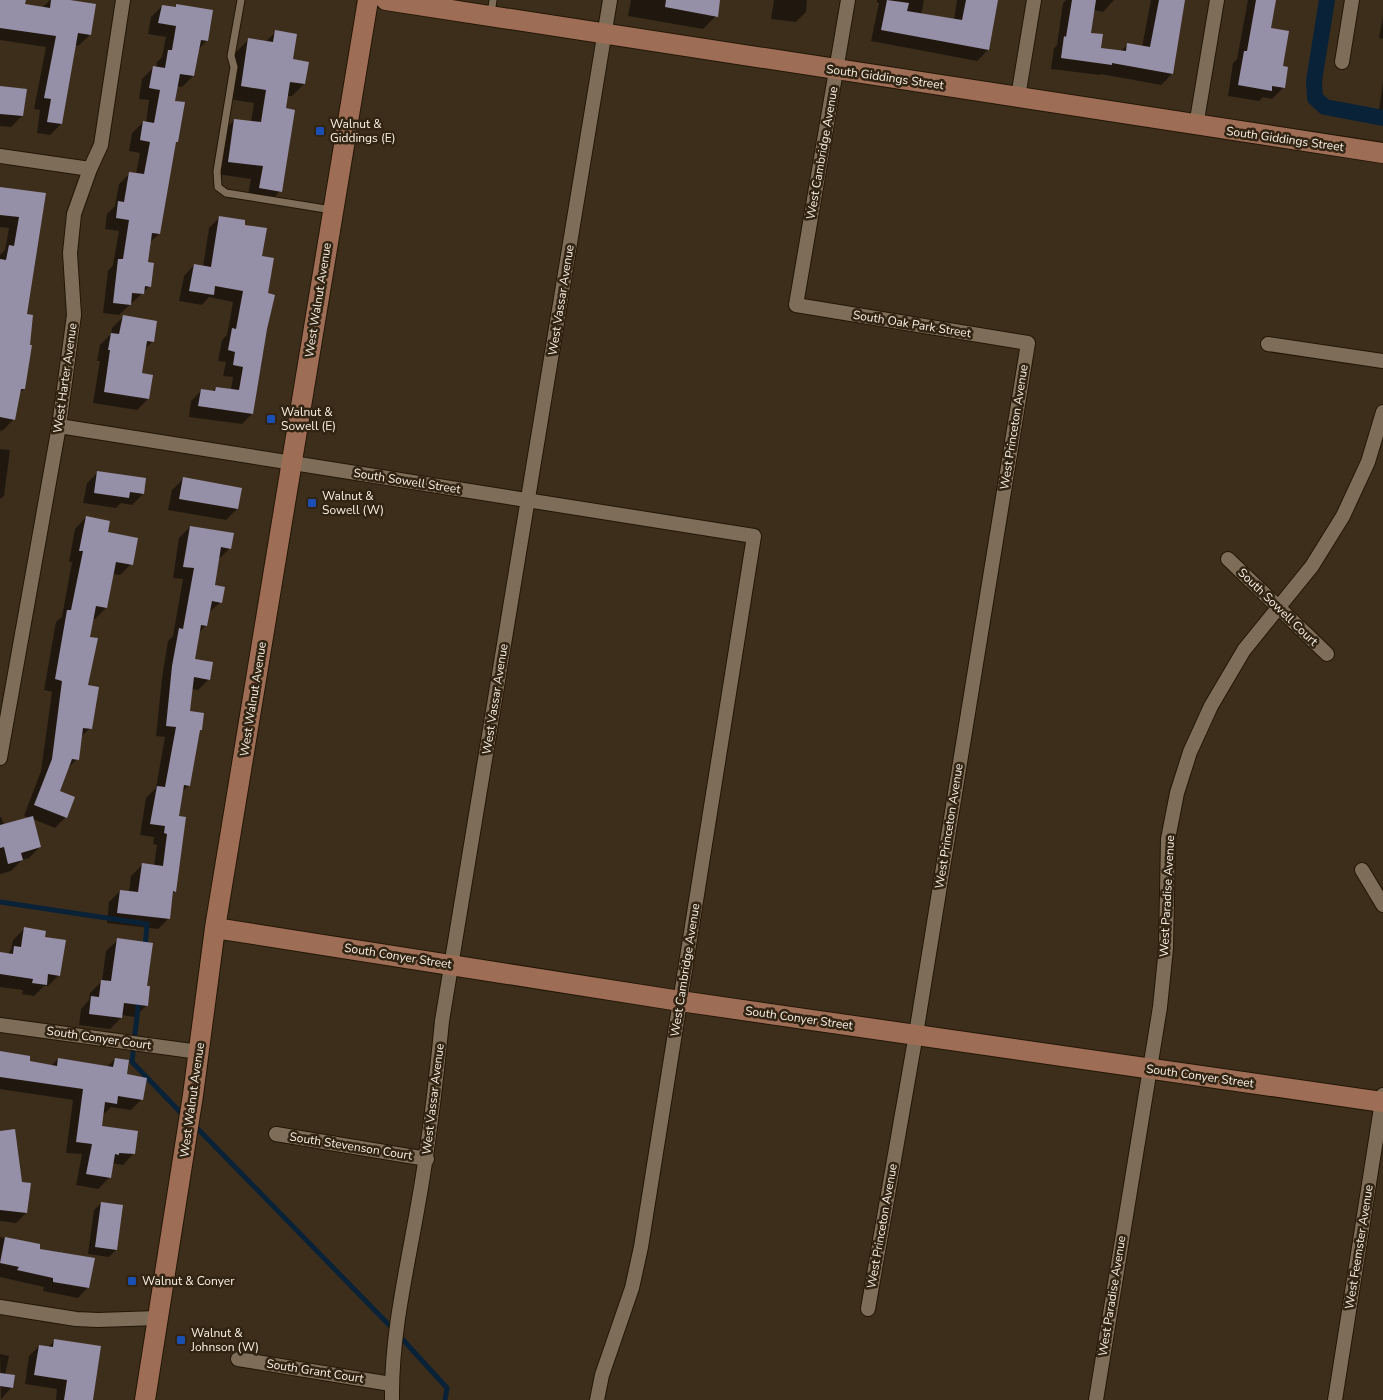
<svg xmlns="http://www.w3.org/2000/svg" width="1383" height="1400" font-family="'Nunito Sans',sans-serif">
<rect width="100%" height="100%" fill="#3d2e1c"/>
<path fill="#0007" d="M 0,0 L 25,0 L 24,5 L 42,8 L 50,0 L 62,0 L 90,35 L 78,46 L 75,45 L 61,124 L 50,135 L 37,133 L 40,110 L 34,109 L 46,47 L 0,40 Z
M 631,0 L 719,0 L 716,16 L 703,29 L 628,16 Z
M 774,0 L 807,0 L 806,12 L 796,22 L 771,19 Z
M 877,0 L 924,0 L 921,15 L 954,20 L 957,0 L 997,0 L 988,50 L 977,61 L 871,41 L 879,3 L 877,3 Z
M 1066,0 L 1114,0 L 1103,12 L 1094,10 L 1090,34 L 1100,49 L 1120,52 L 1128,44 L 1142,47 L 1151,0 L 1184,0 L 1172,74 L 1161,85 L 1101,74 L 1100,75 L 1051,69 L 1054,48 L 1057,45 L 1063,3 Z
M 1248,0 L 1275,0 L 1269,29 L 1281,67 L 1283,88 L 1272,99 L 1263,97 L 1259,101 L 1228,96 L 1233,63 L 1237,59 Z
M 177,5 L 207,40 L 198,50 L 193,76 L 182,87 L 176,86 L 174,102 L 177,141 L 174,144 L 159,234 L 149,243 L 146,263 L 150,286 L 119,315 L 103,313 L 108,271 L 113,265 L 119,231 L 105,229 L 107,214 L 115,206 L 119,184 L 130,173 L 136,174 L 140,153 L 129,151 L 132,133 L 143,122 L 146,123 L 149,100 L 139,99 L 142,79 L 153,68 L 156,68 L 157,62 L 162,57 L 166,37 L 148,34 L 151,17 L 162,6 L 174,8 Z
M 1383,16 L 1383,39 L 1379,38 Z
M 276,32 L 304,84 L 292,96 L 286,96 L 280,191 L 268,204 L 247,200 L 251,179 L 216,174 L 222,133 L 234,120 L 251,122 L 254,103 L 228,99 L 236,52 L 249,39 L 265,42 Z
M 1383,81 L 1383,118 L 1378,117 Z
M 0,87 L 22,116 L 11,127 L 0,126 Z
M 0,188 L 45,194 L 25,315 L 24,389 L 19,393 L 14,419 L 3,430 L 0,431 L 0,255 L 5,250 L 9,228 L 0,227 Z
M 220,217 L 244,226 L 261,257 L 266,294 L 266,329 L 252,414 L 242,424 L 189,417 L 191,401 L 201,391 L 212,392 L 216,388 L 231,390 L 233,377 L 223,376 L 226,362 L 218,361 L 222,340 L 227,335 L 233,302 L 209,297 L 202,305 L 179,301 L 184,276 L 194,265 L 203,267 L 209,228 Z
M 123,317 L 153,341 L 144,350 L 140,374 L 148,399 L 137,410 L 93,403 L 100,361 L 97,361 L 100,345 L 111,334 L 112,328 Z
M 0,449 L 10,450 L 4,496 L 0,499 Z
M 98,472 L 143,494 L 132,505 L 121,503 L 116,508 L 83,503 L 87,483 Z
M 183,479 L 237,509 L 226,520 L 168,510 L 172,490 Z
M 86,517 L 107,533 L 131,564 L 120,575 L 113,574 L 106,608 L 95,619 L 92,618 L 89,638 L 86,686 L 90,728 L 80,738 L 77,759 L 66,770 L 58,792 L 66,817 L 55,828 L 33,819 L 40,847 L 29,858 L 22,860 L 11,871 L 0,874 L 0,817 L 1,817 L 4,825 L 29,818 L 24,816 L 41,771 L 52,692 L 44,690 L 56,622 L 62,617 L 72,562 L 69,562 L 75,529 Z
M 190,527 L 230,548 L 219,559 L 213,586 L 221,602 L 208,613 L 206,625 L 199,633 L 194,660 L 209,679 L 198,690 L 191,689 L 188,712 L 199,731 L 189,785 L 181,793 L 177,817 L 175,891 L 171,894 L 169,918 L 158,929 L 107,923 L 109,902 L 120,891 L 129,892 L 131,876 L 142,865 L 154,866 L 157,845 L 153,844 L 154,837 L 140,835 L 146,798 L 156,788 L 165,737 L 156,736 L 162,678 L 168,641 L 173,636 L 183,579 L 173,578 L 179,538 Z
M 24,929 L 44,938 L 59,975 L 48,986 L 44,986 L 34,996 L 22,994 L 23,990 L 0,987 L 0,953 L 7,954 L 11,950 L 13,940 Z
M 118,940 L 146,987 L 146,1006 L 135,1017 L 121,1015 L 121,1018 L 110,1029 L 79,1025 L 81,1009 L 89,1000 L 90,993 L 102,981 L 106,951 Z
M 0,1053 L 28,1062 L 51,1066 L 58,1059 L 107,1067 L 115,1059 L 142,1099 L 131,1110 L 111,1107 L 104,1114 L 102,1114 L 100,1128 L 136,1132 L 133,1154 L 123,1165 L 112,1163 L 109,1178 L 98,1189 L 76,1185 L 82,1154 L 66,1153 L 73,1100 L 0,1089 Z
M 0,1133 L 26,1213 L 16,1223 L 0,1221 Z
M 101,1203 L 116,1250 L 109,1257 L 88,1254 L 94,1210 Z
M 0,1237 L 39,1245 L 38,1250 L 88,1287 L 78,1298 L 43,1291 L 44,1287 L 0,1277 Z
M 55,1340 L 92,1400 L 56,1400 L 57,1389 L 25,1384 L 29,1356 L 39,1346 L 48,1347 Z
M 0,1354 L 9,1356 L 5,1375 L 12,1387 L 1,1399 Z"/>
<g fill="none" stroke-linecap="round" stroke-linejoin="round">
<path stroke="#0a2237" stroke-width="5" d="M 0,902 L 147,924 L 145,948
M 139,998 L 132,1062 L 184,1116
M 194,1125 L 395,1331 L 447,1388 L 445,1400"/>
<path stroke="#0a2237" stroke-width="16" d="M 1327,0 L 1314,81 L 1315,98 L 1325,107 L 1383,118"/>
</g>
<path fill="#968fa8" d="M 0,0 L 26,0 L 25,4 L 50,8 L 51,0 L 70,0 L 96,4 L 91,35 L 78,33 L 62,124 L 47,122 L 51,99 L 44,98 L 56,36 L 0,28 Z
M 666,0 L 720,0 L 718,17 L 665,7 Z
M 887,0 L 909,3 L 907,11 L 962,20 L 966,0 L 998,0 L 989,50 L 881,30 Z
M 1072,0 L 1096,0 L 1091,33 L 1103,34 L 1101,48 L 1126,51 L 1127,43 L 1150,47 L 1159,0 L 1185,0 L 1173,74 L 1112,63 L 1112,65 L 1061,58 L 1064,36 L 1066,37 Z
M 1256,0 L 1276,0 L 1271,28 L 1289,31 L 1283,66 L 1288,67 L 1285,88 L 1272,86 L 1272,91 L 1238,85 L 1244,51 L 1247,51 Z
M 176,4 L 213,10 L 208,41 L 201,40 L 194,76 L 180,74 L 175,101 L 185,102 L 178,142 L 176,142 L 160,234 L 152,233 L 148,262 L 154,263 L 151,287 L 145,286 L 144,294 L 132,293 L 131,305 L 113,303 L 118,259 L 123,259 L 129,220 L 116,218 L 118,201 L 124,202 L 129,172 L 144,174 L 150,142 L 140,140 L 143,121 L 154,123 L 160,90 L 149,88 L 153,66 L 165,68 L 168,50 L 172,50 L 176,26 L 158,23 L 162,5 L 176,7 Z
M 275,30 L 297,34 L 293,59 L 309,62 L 305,84 L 290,82 L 286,108 L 295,110 L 282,192 L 259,188 L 263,166 L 228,162 L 234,119 L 261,122 L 266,90 L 241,86 L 248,38 L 273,42 Z
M 0,86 L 27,89 L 23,116 L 0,114 Z
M 0,187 L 46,193 L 27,314 L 33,315 L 30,345 L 32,345 L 25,389 L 21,389 L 15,420 L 0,417 L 0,259 L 6,260 L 9,245 L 14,246 L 19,217 L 0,215 Z
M 219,216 L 245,220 L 245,225 L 267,228 L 262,256 L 274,258 L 268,293 L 275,295 L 267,329 L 253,414 L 198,406 L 201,389 L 215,391 L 216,387 L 239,390 L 243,367 L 233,365 L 235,352 L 228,350 L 232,328 L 236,329 L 243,291 L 215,286 L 214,295 L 189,291 L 194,264 L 211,267 Z
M 123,315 L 157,321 L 154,342 L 147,341 L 142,373 L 153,375 L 149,399 L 104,392 L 110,350 L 108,350 L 111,333 L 119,334 Z
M 97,471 L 146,478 L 144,494 L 130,492 L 129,498 L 94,493 Z
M 183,477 L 242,488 L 238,509 L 179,499 Z
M 86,516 L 110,521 L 108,532 L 138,538 L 133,565 L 116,562 L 107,608 L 96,606 L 90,637 L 98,638 L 88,685 L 99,687 L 92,729 L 83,728 L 79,760 L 72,759 L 60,791 L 75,797 L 67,818 L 34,805 L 52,759 L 62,681 L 55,679 L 67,610 L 71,610 L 83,551 L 79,551 Z
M 190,526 L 234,533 L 231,549 L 221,547 L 215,585 L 225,587 L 222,603 L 212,601 L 207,626 L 201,625 L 195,659 L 213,662 L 210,680 L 194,677 L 190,711 L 204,713 L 202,730 L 200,730 L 190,786 L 184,785 L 179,816 L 186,817 L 176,892 L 173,891 L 170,919 L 117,913 L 120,890 L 138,892 L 142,863 L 163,866 L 167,834 L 164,833 L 165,826 L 150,824 L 157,786 L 165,787 L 176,727 L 166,726 L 172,666 L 179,628 L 183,629 L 194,568 L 183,567 Z
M 33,816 L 41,847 L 21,853 L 23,860 L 8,864 L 4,847 L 0,848 L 0,825 Z
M 24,927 L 46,931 L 45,937 L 66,940 L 60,976 L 48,974 L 47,985 L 32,983 L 33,979 L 0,974 L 0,952 L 13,954 L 14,946 L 21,947 Z
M 117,938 L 153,943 L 147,986 L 150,986 L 148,1006 L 124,1003 L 122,1018 L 89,1014 L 91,996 L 99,997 L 101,980 L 111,981 Z
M 0,1051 L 30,1056 L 30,1061 L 57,1066 L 58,1058 L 113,1067 L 115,1058 L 129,1060 L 127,1074 L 147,1078 L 143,1100 L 118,1096 L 117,1104 L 105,1102 L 102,1126 L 138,1131 L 135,1154 L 119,1153 L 119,1155 L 115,1154 L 111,1178 L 86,1174 L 92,1144 L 76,1142 L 83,1089 L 0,1077 Z
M 15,1129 L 22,1182 L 31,1183 L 27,1213 L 0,1210 L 0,1131 Z
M 101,1202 L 123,1205 L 117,1250 L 95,1247 Z
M 5,1237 L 40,1244 L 40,1249 L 95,1258 L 89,1288 L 53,1282 L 53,1278 L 17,1270 L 19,1267 L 0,1263 Z
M 54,1339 L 101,1346 L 93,1400 L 64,1400 L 67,1380 L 34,1375 L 39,1345 L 53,1347 Z
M 0,1373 L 15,1375 L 13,1388 L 0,1386 Z"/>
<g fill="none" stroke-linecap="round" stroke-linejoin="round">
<defs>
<path id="lane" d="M 241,0 L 231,56 L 234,67 L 217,171 L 218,187 L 226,193 L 332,210
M 491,14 L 493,0"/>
<path id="street" d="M 848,0 L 796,305 L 1028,343 L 916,1034 L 868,1309
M 1342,62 L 1352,0
M 1018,97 L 1034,0
M 1196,126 L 1217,0
M 0,156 L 90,169
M 1268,344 L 1383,361
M 59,426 L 754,536 L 641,1247 L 632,1288 L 602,1375 L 597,1400
M 1228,559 L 1327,654
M 0,758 L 59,426 L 74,315 L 70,253 L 74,214 L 90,169 L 101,145 L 123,0
M 1362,870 L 1383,905
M 0,1025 L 199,1052
M 276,1134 L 427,1159
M 0,1307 L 76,1319 L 98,1320 L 158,1318
M 238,1359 L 391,1384
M 392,1400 C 391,1335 407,1269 418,1205 C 429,1144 436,1083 442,1021 L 610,0
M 1096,1400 L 1160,1007 L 1166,948 L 1168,839 L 1177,793 L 1190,752 L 1211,706 L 1244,650 L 1312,566 L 1343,516 L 1368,462 L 1383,412
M 1335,1400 L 1383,1095"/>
<path id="secondary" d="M 386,0 L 1383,153
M 215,928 L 680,1001 L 1383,1102
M 145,1400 L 193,1095 L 215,928 L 368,0"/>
</defs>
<use href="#lane" stroke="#231605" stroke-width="9"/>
<use href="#street" stroke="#231605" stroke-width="16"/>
<use href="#secondary" stroke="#231605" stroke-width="22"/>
<use href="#lane" stroke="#7e6e59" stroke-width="7"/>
<use href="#street" stroke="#7e6e59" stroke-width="14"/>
<use href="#secondary" stroke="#9e6d56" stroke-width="20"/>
</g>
<g fill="#1a4fb4" stroke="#322412" stroke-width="2">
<rect x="315" y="126" width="10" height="10" rx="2.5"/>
<rect x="266" y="414" width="10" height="10" rx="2.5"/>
<rect x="307" y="498" width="10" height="10" rx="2.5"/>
<rect x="127" y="1276" width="10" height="10" rx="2.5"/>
<rect x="176" y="1335" width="10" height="10" rx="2.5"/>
</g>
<g text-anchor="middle" stroke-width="5" stroke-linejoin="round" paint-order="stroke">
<g font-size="12" fill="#faf1e5" stroke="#322412">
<text transform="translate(885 77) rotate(8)" y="4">South Giddings Street</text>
<text transform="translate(1285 139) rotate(8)" y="4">South Giddings Street</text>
<text transform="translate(822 153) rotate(-80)" y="4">West Cambridge Avenue</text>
<text transform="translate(318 300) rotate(-81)" y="4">West Walnut Avenue</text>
<text transform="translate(561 300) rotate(-81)" y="4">West Vassar Avenue</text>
<text transform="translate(912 324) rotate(9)" y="4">South Oak Park Street</text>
<text transform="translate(65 378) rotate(-82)" y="4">West Harter Avenue</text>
<text transform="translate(1014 427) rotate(-81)" y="4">West Princeton Avenue</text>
<text transform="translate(407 481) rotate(9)" y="4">South Sowell Street</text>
<text transform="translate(1278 607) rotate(44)" y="4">South Sowell Court</text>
<text transform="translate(253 699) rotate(-81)" y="4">West Walnut Avenue</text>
<text transform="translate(495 699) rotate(-81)" y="4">West Vassar Avenue</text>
<text transform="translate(949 826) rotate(-81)" y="4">West Princeton Avenue</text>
<text transform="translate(1167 896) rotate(-87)" y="4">West Paradise Avenue</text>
<text transform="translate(398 956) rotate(9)" y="4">South Conyer Street</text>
<text transform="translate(685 970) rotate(-81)" y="4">West Cambridge Avenue</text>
<text transform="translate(799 1018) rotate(8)" y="4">South Conyer Street</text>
<text transform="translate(99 1038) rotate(8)" y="4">South Conyer Court</text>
<text transform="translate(1200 1076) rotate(8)" y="4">South Conyer Street</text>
<text transform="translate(433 1099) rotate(-83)" y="4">West Vassar Avenue</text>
<text transform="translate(192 1100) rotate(-82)" y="4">West Walnut Avenue</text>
<text transform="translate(351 1146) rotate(9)" y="4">South Stevenson Court</text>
<text transform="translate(882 1226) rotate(-80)" y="4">West Princeton Avenue</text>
<text transform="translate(1359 1247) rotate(-81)" y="4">West Feemster Avenue</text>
<text transform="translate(1112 1296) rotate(-81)" y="4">West Paradise Avenue</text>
<text transform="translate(315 1371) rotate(9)" y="4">South Grant Court</text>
</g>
<g font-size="12" fill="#faf1e5" stroke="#322412" text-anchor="start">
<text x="330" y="128">Walnut &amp;<tspan x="330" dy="14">Giddings (E)</tspan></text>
<text x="281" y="416">Walnut &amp;<tspan x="281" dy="14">Sowell (E)</tspan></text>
<text x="322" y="500">Walnut &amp;<tspan x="322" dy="14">Sowell (W)</tspan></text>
<text x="142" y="1285">Walnut &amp; Conyer</text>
<text x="191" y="1337">Walnut &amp;<tspan x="191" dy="14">Johnson (W)</tspan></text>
</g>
</g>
</svg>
